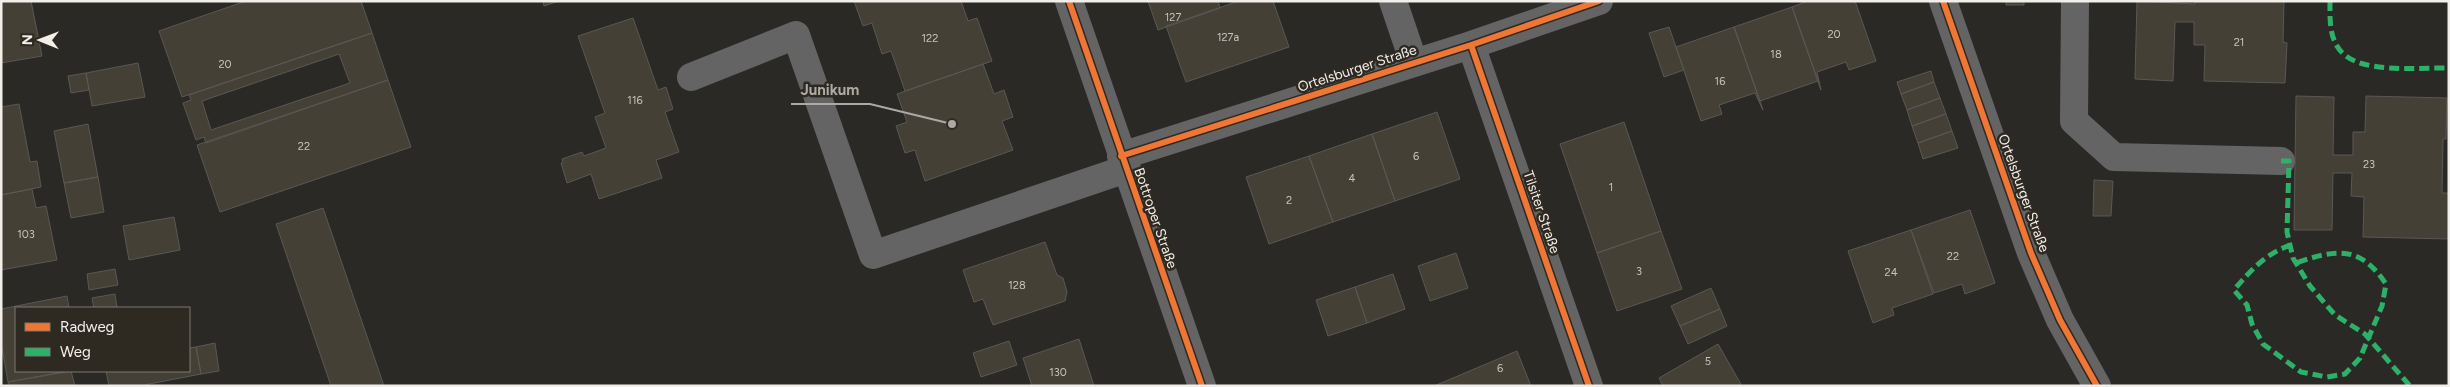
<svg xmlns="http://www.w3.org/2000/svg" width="2450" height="387" font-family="Figtree,sans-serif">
<rect width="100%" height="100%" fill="#2b2925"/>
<path fill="#454036" stroke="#5a5855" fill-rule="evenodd" d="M 1,1 L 31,1 L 42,56 L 1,63 Z
M 246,1 L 361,1 L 372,33 L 182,97 L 159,31 Z
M 543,1 L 559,1 L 544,6 Z
M 854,1 L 961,1 L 968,21 L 977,18 L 992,61 L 905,91 L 891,51 L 882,54 L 872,23 L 863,26 Z
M 1148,1 L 1218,1 L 1220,8 L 1158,30 Z
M 1239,1 L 1273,1 L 1289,47 L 1186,82 L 1166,26 Z
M 1808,1 L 1855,1 L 1876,61 L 1849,70 L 1846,62 L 1817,72 L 1821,90 L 1792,7 Z
M 2006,1 L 2024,1 L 2024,5 L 2006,5 Z
M 2137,1 L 2195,4 L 2195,1 L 2284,1 L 2283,42 L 2287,43 L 2285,83 L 2204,81 L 2205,45 L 2194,45 L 2194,22 L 2175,22 L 2173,81 L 2135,79 Z
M 1792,7 L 1818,81 L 1760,101 L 1734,27 Z
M 633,18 L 658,90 L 666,87 L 673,109 L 665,112 L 679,152 L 656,160 L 662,178 L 599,199 L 591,174 L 567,183 L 561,163 L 563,163 L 562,159 L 582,152 L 584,156 L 606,148 L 595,117 L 605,113 L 578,36 Z
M 1669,27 L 1684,70 L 1664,77 L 1649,33 Z
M 1734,27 L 1763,110 L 1755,93 L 1719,105 L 1722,114 L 1701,121 L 1676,47 Z
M 372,33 L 388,80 L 206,143 L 204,137 L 196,140 L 183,103 L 191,100 L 189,95 ZM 339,54 L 350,83 L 211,130 L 202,101 Z
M 138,63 L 145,97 L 92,106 L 86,73 Z
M 983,64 L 994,94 L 1004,90 L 1013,117 L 1002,121 L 1013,150 L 925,181 L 915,150 L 905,153 L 896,126 L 907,122 L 897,94 Z
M 1931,71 L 1934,82 L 1901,94 L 1897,82 Z
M 86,73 L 89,90 L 71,93 L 68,76 Z
M 388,80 L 411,147 L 220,212 L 197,145 Z
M 1934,82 L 1940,98 L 1907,110 L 1901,94 Z
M 2296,96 L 2334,97 L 2333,155 L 2353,155 L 2353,132 L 2365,132 L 2366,96 L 2447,98 L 2446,139 L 2443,139 L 2442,193 L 2449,193 L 2449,239 L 2363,237 L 2364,197 L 2351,196 L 2352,173 L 2333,173 L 2332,230 L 2294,230 Z
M 1940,98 L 1946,114 L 1912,126 L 1907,110 Z
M 19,104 L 30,162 L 37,161 L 41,187 L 1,195 L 1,107 Z
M 1437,112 L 1460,179 L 1395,201 L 1372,134 Z
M 1946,114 L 1952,131 L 1918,143 L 1912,126 Z
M 1624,122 L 1661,231 L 1597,253 L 1560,144 Z
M 88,124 L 98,177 L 64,183 L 54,131 Z
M 1952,131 L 1958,148 L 1923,159 L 1918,143 Z
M 1372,134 L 1395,201 L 1333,222 L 1309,156 Z
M 1309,156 L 1333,222 L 1269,244 L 1246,177 Z
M 98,177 L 104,212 L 71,218 L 64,183 Z
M 2094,180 L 2113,181 L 2111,216 L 2093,216 Z
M 32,189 L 36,208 L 46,206 L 57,260 L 1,270 L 1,195 Z
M 323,208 L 384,386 L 331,386 L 276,224 Z
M 1970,210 L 1995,283 L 1965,294 L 1962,284 L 1934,293 L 1911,230 Z
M 174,217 L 180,250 L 129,260 L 123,226 Z
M 1911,230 L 1933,294 L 1892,308 L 1894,315 L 1873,323 L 1848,251 Z
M 1661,231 L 1682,289 L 1617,311 L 1597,253 Z
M 1045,242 L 1057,275 L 1063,278 L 1067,292 L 1065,301 L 993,325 L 983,299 L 974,302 L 963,270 Z
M 1456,253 L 1468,288 L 1430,301 L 1418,266 Z
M 115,269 L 118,285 L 89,290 L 87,274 Z
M 1393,274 L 1405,309 L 1367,323 L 1355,287 Z
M 1355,287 L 1367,323 L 1328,336 L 1316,300 Z
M 1711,288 L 1720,309 L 1680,326 L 1671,306 Z
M 115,294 L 117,308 L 94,308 L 92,298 Z
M 67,296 L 69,308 L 16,308 L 16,371 L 68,371 L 8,382 L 1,342 L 1,309 Z
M 1720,309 L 1727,326 L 1688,344 L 1680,326 Z
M 1079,339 L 1094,386 L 1032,386 L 1023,358 Z
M 1009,341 L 1017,365 L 981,377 L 973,353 Z
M 215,343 L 219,371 L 201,374 L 196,347 Z
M 1718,344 L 1742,386 L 1663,386 L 1659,378 Z
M 196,347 L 201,374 L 139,386 L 109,386 L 106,371 L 189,371 L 189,348 Z
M 1517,351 L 1531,386 L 1434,386 Z
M 71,371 L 75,386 L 9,386 L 8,382 Z"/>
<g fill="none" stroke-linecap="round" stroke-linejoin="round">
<path stroke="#656465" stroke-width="28" d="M 1069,1 L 1202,386
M 1393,1 L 1414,63
M 1943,1 L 2031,253 L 2060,320 L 2097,386
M 2075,1 L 2074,121 L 2114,157 L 2281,161
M 1471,45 L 1589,386
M 691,77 L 796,35 L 873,255 L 1126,169
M 1121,156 L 1471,45 L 1599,1"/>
<path stroke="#2db169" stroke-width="5" stroke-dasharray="10 5" stroke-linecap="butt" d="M 2330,1 C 2330,16 2329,33 2337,46 C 2354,76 2418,67 2449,68
M 2281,161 L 2289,161 L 2287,232 L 2293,258 L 2310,286 L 2335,315 L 2365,334 L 2410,386
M 2291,245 C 2266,253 2250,271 2234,290 L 2247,305 L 2252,324 L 2263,344 L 2301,372 L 2327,377 L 2345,374 L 2360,358 L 2382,306 L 2386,284 C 2360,245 2336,249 2296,263"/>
<defs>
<path id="cycleway" d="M 1069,1 L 1202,386
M 1943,1 L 2031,253 L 2060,320 L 2097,386
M 1471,45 L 1589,386
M 1121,156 L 1471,45 L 1599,1"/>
</defs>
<use href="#cycleway" stroke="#2e2a22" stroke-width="9"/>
<use href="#cycleway" stroke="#f07635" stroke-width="6"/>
</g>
<g text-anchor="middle" stroke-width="5" stroke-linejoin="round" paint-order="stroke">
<g font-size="11" fill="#c7c3bd">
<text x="1173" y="21">127</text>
<text x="1834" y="38">20</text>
<text x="1228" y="41">127a</text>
<text x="930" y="42">122</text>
<text x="2239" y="46">21</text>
<text x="1776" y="58">18</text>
<text x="225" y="68">20</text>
<text x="1720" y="85">16</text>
<text x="635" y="104">116</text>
<text x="304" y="150">22</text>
<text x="1416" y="160">6</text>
<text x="2369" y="168">23</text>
<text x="1352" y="182">4</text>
<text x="1611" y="191">1</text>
<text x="1289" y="204">2</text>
<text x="26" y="238">103</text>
<text x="1953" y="260">22</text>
<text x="1639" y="275">3</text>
<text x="1891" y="276">24</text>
<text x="1017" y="289">128</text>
<text x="1708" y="365">5</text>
<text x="1500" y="372">6</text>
<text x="1058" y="376">130</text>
</g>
<g font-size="14" fill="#f2efea" stroke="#2e2a22">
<text transform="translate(1357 68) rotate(-18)" y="5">Ortelsburger Straße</text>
<text transform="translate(2024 193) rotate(70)" y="5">Ortelsburger Straße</text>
<text transform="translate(1542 212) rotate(71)" y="5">Tilsiter Straße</text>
<text transform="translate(1156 218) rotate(71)" y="5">Bottroper Straße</text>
</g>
</g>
<path fill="none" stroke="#acaaa5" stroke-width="2" d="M952 124L870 104H791"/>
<circle fill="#acaaa5" stroke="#2e2a22" stroke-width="2" cx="952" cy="124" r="5"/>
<g font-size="15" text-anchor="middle" font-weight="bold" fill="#acaaa5" stroke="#2e2a22" stroke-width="5" stroke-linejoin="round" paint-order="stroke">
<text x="830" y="95">Junikum</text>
</g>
<rect width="2450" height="387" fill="none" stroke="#f2efea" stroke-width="5"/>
<rect x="15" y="307" width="175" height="65" fill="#2e2a22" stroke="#7c7972"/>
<rect x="25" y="323" width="25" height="8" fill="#f07635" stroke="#7c7972"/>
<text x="60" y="332" font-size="15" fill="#f2efea">Radweg</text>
<rect x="25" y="348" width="25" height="8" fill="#2db169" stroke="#7c7972"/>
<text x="60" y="357" font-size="15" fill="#f2efea">Weg</text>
<g transform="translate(40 40) rotate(271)" stroke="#2e2a22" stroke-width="4" paint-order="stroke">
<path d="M0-4L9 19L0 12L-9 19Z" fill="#f2efea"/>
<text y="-8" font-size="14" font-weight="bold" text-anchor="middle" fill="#f2efea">N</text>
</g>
</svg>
